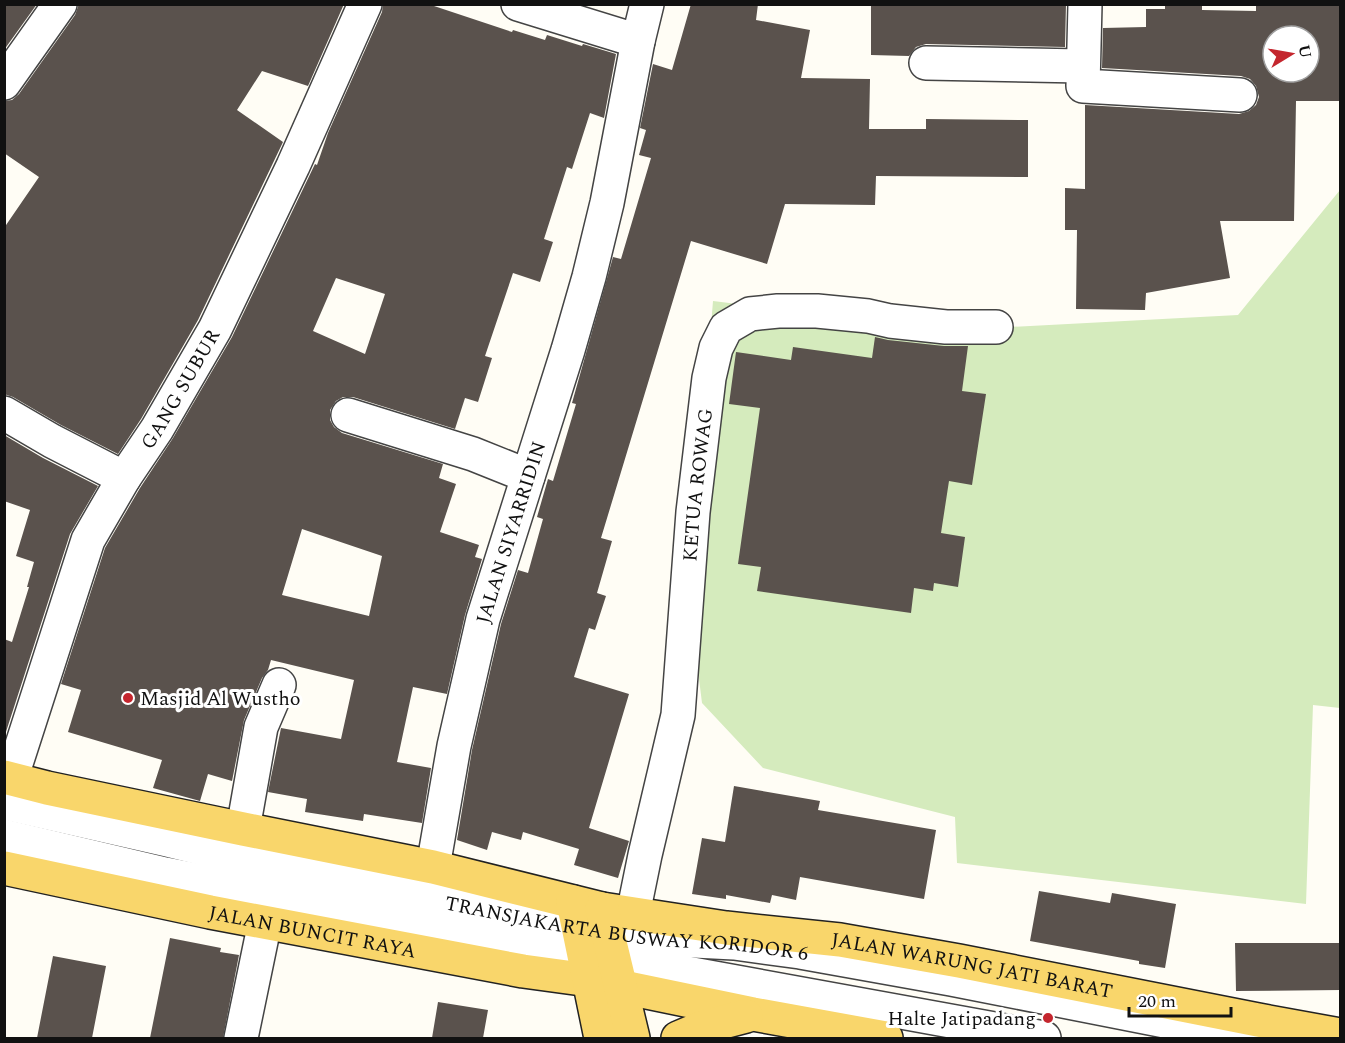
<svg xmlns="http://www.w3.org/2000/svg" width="1345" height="1043" font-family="Spectral,serif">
<rect width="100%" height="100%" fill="#fffdf5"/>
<path fill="#d5ebbd" d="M 1340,190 L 1340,708 L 1313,705 L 1306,904 L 957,863 L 955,817 L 763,768 L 702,703 L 689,598 L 713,301 L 952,330 L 1238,315 Z"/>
<path fill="#5a524d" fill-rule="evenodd" d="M 4,4 L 37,4 L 4,50 Z
M 79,4 L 344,4 L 308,86 L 262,71 L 237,110 L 283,142 L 198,320 L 141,419 L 118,454 L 61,425 L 13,397 L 4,394 L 4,228 L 39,177 L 4,153 L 4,101 L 12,100 L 19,94 L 75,15 Z
M 383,4 L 428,4 L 512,32 L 513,30 L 545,40 L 547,35 L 582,46 L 583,44 L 616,54 L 604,118 L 590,113 L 572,169 L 567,167 L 544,239 L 553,242 L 540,282 L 513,273 L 485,356 L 492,358 L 478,402 L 465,398 L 455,429 L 353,397 L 343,397 L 336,401 L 330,410 L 330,420 L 334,427 L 342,433 L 443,464 L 439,478 L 456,484 L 440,532 L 479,545 L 475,557 L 482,559 L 465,615 L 447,694 L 413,687 L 397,762 L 431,768 L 422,823 L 364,814 L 363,821 L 305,812 L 307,799 L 268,792 L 281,728 L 341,739 L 354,680 L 271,660 L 268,670 L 262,678 L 244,720 L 232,781 L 208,774 L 200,801 L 153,788 L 162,760 L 68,732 L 81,690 L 61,684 L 105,548 L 140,488 L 173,438 L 232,337 L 315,164 L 317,165 L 328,133 L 382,12 ZM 336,278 L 385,294 L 365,354 L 313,331 ZM 302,529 L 382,556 L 369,616 L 282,595 Z
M 691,4 L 758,4 L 756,20 L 810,30 L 801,78 L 870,79 L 869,129 L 926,129 L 926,119 L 1028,120 L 1028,177 L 876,176 L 875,205 L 785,204 L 767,264 L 691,241 L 601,538 L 612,541 L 597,593 L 606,596 L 595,630 L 589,628 L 574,677 L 629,694 L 589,828 L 629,841 L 618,878 L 574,865 L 579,849 L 523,832 L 521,840 L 492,832 L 487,850 L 457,840 L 472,750 L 501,624 L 518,570 L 528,573 L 543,519 L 537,517 L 548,479 L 553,481 L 576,404 L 572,403 L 613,257 L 621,259 L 651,158 L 639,155 L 646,130 L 640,128 L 653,64 L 672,70 Z
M 871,4 L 1066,4 L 1065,47 L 926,44 L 916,47 L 909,56 L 871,55 Z
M 1165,4 L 1202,4 L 1202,10 L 1256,11 L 1256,4 L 1341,4 L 1341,101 L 1296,101 L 1294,221 L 1220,221 L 1230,278 L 1146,293 L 1145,310 L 1076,309 L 1077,230 L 1065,230 L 1065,188 L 1085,189 L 1085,105 L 1239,114 L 1249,111 L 1256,105 L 1259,97 L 1256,86 L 1250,79 L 1241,76 L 1102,68 L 1103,28 L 1146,27 L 1146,9 L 1165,9 ZM 1273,36 L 1309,36 L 1309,72 L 1273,72 Z
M 875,337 L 888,340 L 944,346 L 968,346 L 962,391 L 986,394 L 972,485 L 949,481 L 941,533 L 965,537 L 958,587 L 934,583 L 933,591 L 914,588 L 911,613 L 757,591 L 761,567 L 738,564 L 760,408 L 729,404 L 736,352 L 791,360 L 793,347 L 872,358 Z
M 4,435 L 43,458 L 98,486 L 70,534 L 4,738 L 4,639 L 12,642 L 29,587 L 27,587 L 34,562 L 16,556 L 30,510 L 4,501 Z
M 734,786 L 820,801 L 818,810 L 936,830 L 924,899 L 800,877 L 796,900 L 772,895 L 770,903 L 726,895 L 726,899 L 692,894 L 702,838 L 725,842 Z
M 1039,891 L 1110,903 L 1112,893 L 1176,904 L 1165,968 L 1139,964 L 1139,961 L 1030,941 Z
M 170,938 L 221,948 L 220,952 L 239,955 L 223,1038 L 150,1038 Z
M 1235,943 L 1341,943 L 1341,990 L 1236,991 Z
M 53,956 L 106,966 L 92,1038 L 37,1038 Z
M 438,1002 L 488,1010 L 483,1038 L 432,1038 Z"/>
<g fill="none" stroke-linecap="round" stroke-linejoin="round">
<defs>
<g id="minor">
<path d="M 518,4 L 638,41"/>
<path d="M 1085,4 L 1083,86 L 1240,95"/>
<path d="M 926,63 L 1082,66"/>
<path d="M 4,83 L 60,4"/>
<path d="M 4,413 L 52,441 L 124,478"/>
<path d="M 348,415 L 473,454 L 528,476"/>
<path id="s1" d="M 11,779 L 88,540 L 124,478 L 157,429 L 215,329 L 293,166 L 365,4"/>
<path id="s2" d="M 4,803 L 167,840 L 310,875 L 544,922 L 655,939 L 734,943 L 800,952 L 951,979 L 1251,1038"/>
<path d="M 243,829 L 261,727 L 279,685"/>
<path d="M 4,836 L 165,874 L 527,944 L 1044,1038"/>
<path id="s3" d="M 433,867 L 454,746 L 483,619 L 568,350 L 589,277 L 607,203 L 638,41 L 647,4"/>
<path id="s4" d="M 633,914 L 645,855 L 678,715 L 693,512 L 709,378 L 716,348 L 726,328 L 750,314 L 778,311 L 817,311 L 868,316 L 890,321 L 946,327 L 996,327"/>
<path d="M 241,1038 L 265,922"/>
</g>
<g id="major">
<path id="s5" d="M 4,777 L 47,788 L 243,829 L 433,867 L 602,909 L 726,928 L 840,940 L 959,961 L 1258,1020 L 1340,1035"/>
<path id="s6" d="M 4,868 L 210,912 L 523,971 L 589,980 L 753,1014 L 886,1038"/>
<path d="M 573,902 L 601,1038"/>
<path d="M 602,909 L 633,1038"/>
<path d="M 678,1038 L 704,1027 L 746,1016"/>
</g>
</defs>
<use href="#minor" stroke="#444" stroke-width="36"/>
<use href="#major" stroke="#222" stroke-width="36"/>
<use href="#minor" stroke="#fff" stroke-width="33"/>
<use href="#major" stroke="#f9d66b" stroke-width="33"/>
</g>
<g fill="#c4262e" stroke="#fff" stroke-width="2">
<circle cx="128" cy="698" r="6"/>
<circle cx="1048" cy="1018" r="6"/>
</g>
<g text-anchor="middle" stroke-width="6" stroke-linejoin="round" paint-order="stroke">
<g font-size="20" fill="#111" stroke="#fff">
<text dy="7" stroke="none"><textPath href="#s1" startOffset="428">GANG SUBUR</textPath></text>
<text dy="7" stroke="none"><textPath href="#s4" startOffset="435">KETUA ROWAG</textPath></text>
<text dy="7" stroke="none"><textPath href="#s3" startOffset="344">JALAN SIYARRIDIN</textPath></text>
<text dy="7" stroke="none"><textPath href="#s2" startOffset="636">TRANSJAKARTA BUSWAY KORIDOR 6</textPath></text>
<text dy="7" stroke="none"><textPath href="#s6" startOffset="315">JALAN BUNCIT RAYA</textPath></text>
<text dy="7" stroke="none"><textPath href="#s5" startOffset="987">JALAN WARUNG JATI BARAT</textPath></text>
</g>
<g font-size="20" fill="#111" stroke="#fff" text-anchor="start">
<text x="140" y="705">Masjid Al Wustho</text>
<text x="1036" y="1025" text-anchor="end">Halte Jatipadang</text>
</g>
</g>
<rect width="1345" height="1043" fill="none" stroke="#111111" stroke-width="12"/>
<g transform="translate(1291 54) rotate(79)"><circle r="28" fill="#ffffff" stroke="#a0a0a0" stroke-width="1.5"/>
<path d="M0-4.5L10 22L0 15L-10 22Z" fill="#c4262e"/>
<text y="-9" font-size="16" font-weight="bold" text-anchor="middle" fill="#111111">U</text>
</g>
<path d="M1129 1007v9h102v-9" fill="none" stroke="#111111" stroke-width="3"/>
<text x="1138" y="1007" font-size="18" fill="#111111" stroke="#ffffff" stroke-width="4.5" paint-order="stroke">20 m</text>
</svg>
